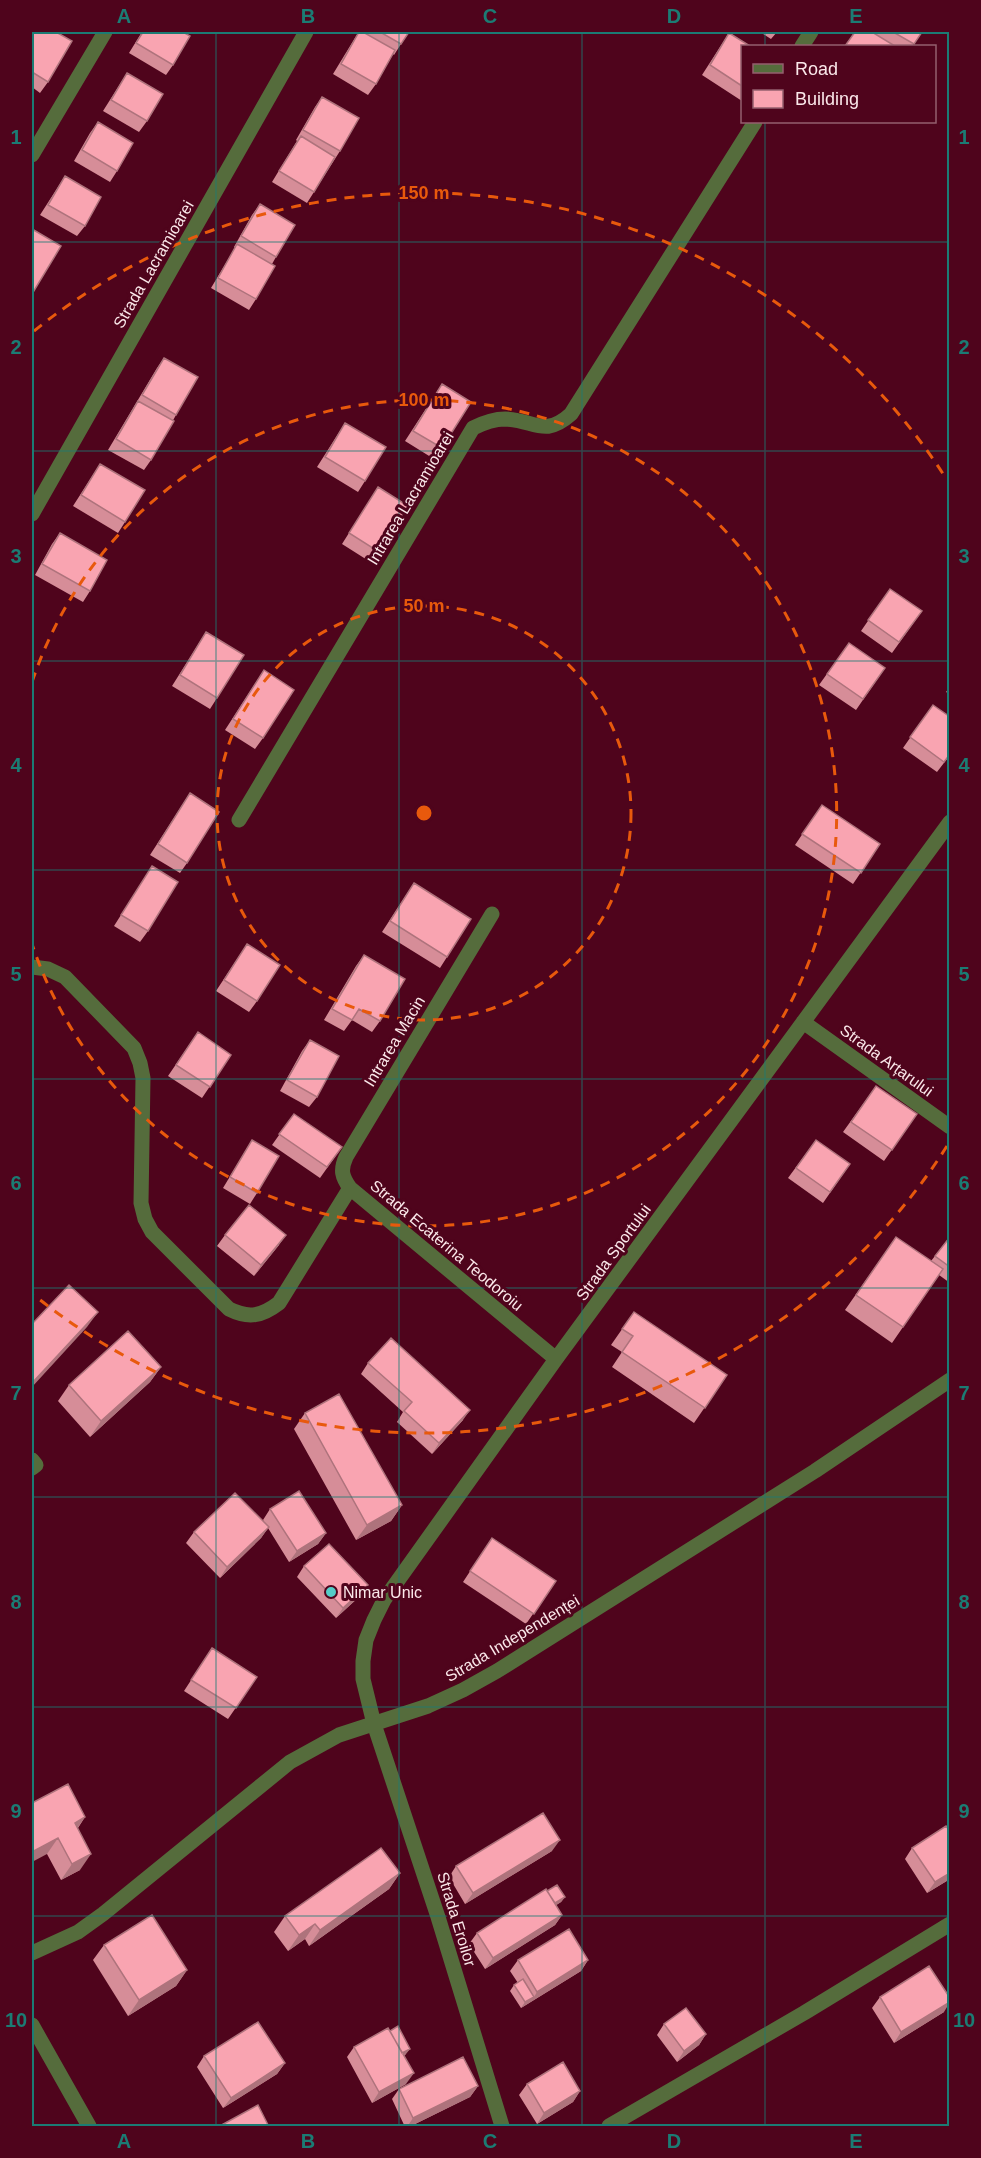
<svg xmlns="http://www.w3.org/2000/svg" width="981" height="2158" font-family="Helvetica,sans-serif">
<rect width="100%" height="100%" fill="#4f041c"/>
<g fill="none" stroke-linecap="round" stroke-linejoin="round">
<path stroke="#556c3c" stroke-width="15" d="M 802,46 L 811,32
M 32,155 L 105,32
M 32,514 L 306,32
M 239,820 L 473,428 C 483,423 494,419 505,419 C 535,420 544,438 571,414 L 755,122
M 32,967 L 48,969 L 65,977 L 134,1048 L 140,1063 L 143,1078 L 141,1203 L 145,1219 L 152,1232 L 229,1309 C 249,1319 262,1316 279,1303 L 350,1188 L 556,1359
M 803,1022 L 950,1127
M 350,1188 C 342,1177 340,1170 346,1157 L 492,914
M 32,1460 L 36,1465 L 32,1468
M 32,1953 L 78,1932 L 103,1914 L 290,1762 L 339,1735 L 428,1706 L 463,1690 L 497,1671 L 815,1471 L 950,1380
M 32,2025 L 89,2126
M 502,2126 L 438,1917 L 374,1724 L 363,1679 L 363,1661 L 366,1640 L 374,1620 L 384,1600 L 556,1359 L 950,822
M 609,2126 L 804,2013 L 950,1924"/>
</g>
<path fill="#d68d98" d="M 32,32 L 56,32 L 48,82 L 40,93 L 32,87 Z
M 142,32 L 183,32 L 173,65 L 166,75 L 129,53 Z
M 357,32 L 409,32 L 401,44 L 394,55 L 393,54 L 376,84 L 368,95 L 333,74 L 358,33 L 356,33 Z
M 760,32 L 777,32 L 771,39 Z
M 855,32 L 922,32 L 912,46 L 845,46 Z
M 729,33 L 742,46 L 742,101 L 702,75 Z
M 127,73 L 147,121 L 139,132 L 103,111 Z
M 322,97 L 340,151 L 307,203 L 272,182 L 297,141 L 296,140 L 315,107 Z
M 98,122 L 117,171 L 110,182 L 74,161 L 90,133 Z
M 65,176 L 85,226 L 77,236 L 40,215 Z
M 260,204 L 276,257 L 272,264 L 256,299 L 249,310 L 211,288 L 235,248 L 234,247 L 252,215 Z
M 164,358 L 176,415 L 151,460 L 144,470 L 108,450 L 157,368 Z
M 442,384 L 442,448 L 434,459 L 405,441 Z
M 345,423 L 365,481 L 358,492 L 317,467 Z
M 100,464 L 125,522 L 118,533 L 73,506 Z
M 378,487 L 379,552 L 372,563 L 342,544 Z
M 60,533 L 90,591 L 83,602 L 35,575 L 52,544 Z
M 890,589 L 922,611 L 892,653 L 861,631 Z
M 206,632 L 217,698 L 210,709 L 172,686 Z
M 849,643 L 885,668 L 856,710 L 819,685 Z
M 264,670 L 263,738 L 255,749 L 225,730 Z
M 950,687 L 950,694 L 946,692 Z
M 933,705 L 950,755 L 937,772 L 903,748 Z
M 190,793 L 187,863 L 180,873 L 150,855 Z
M 822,805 L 880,844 L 853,884 L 795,845 Z
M 152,866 L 148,931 L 140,942 L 114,926 Z
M 414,883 L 447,957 L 440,968 L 382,932 Z
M 247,944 L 257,1001 L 249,1012 L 216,991 Z
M 364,955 L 380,1021 L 372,1032 L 352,1020 L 344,1031 L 324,1020 L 356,966 Z
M 198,1032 L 231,1055 L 202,1098 L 168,1076 Z
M 310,1040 L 317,1097 L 309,1107 L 280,1091 L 302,1051 Z
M 876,1086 L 917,1114 L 884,1161 L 843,1132 Z
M 294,1114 L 342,1147 L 320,1178 L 272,1145 Z
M 252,1140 L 257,1193 L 250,1204 L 223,1188 Z
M 816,1140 L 850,1164 L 823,1203 L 788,1178 Z
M 225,1235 L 279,1245 L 254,1276 L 217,1246 Z
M 896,1237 L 931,1261 L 950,1237 L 950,1283 L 939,1275 L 892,1343 L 845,1310 Z
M 634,1312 L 727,1375 L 694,1423 L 612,1367 L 622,1352 L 611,1345 Z
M 368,1363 L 463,1420 L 432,1454 L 397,1422 L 403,1412 L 361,1374 Z
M 161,1367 L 150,1382 L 90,1437 L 58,1401 L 69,1385 Z
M 305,1413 L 402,1505 L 391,1521 L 356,1540 L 294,1429 Z
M 270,1509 L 326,1533 L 318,1544 L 289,1562 L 268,1528 L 261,1538 L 220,1578 L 186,1543 L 194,1532 L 265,1524 L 263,1520 Z
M 492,1538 L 556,1581 L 526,1624 L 463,1582 Z
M 304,1566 L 368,1585 L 360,1596 L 336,1618 L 297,1577 Z
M 212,1648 L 257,1677 L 228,1719 L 184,1691 Z
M 32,1803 L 85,1817 L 78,1828 L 80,1870 L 61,1880 L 47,1854 Z
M 912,1848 L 950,1879 L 927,1893 L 905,1859 Z
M 552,1851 L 465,1904 L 449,1877 L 456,1866 Z
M 400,1873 L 389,1889 L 309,1946 L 305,1939 L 288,1951 L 274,1932 L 285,1916 Z
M 565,1897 L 561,1902 L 556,1905 L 562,1915 L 555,1925 L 485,1969 L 469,1944 L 477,1933 Z
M 104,1945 L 187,1970 L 176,1986 L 128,2016 L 93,1960 Z
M 518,1960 L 588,1960 L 581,1971 L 521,2008 L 510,1991 L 514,1985 L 518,1983 L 510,1971 Z
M 880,1997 L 944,2012 L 894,2043 L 872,2008 Z
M 664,2024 L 706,2034 L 699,2045 L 677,2062 L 657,2035 Z
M 354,2047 L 406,2054 L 404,2056 L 406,2084 L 372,2103 L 347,2057 Z
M 204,2056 L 285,2063 L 277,2074 L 223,2108 L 197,2067 Z
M 527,2084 L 580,2091 L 573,2102 L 537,2124 L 519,2095 Z
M 478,2086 L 470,2097 L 409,2127 L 405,2127 L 392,2099 L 399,2089 Z"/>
<path fill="#ae737c" d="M 286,1235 L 279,1245 L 254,1276 L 261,1265 Z
M 98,1312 L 87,1327 L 32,1387 L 32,1383 Z
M 161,1367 L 150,1382 L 90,1437 L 101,1421 Z
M 470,1410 L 463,1420 L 432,1454 L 439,1443 Z
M 402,1505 L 391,1521 L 356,1540 L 367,1525 Z
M 269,1527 L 261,1538 L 220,1578 L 227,1567 Z
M 326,1533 L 318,1544 L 289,1562 L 297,1551 Z
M 368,1585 L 360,1596 L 336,1618 L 343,1608 Z
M 85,1817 L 74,1833 L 75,1823 Z
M 58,1838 L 47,1854 L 32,1862 L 32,1852 Z
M 560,1840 L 552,1851 L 465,1904 L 473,1893 Z
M 91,1854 L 80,1870 L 61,1880 L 72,1864 Z
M 400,1873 L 389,1889 L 309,1946 L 320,1930 Z
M 950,1873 L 950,1879 L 927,1893 L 935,1882 Z
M 565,1897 L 561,1902 L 546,1912 L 550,1906 Z
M 562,1915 L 555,1925 L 485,1969 L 493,1958 Z
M 315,1924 L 305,1939 L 288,1951 L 299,1935 Z
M 588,1960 L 581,1971 L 521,2008 L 525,2002 L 534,1997 L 537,1992 Z
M 187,1970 L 176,1986 L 128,2016 L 139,2000 Z
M 950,2002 L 944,2012 L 894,2043 L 901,2032 Z
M 706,2034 L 699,2045 L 677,2062 L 684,2051 Z
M 410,2049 L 406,2054 L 393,2061 L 397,2056 Z
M 285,2063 L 277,2074 L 223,2108 L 231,2098 Z
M 414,2073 L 406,2084 L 372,2103 L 379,2092 Z
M 478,2086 L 470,2097 L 409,2127 L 407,2127 L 413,2118 Z
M 580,2091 L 573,2102 L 537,2124 L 544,2113 Z"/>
<path fill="#f9a4b1" stroke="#ae737c" stroke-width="1.5" d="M 33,32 L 56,32 L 72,41 L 48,82 L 32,72 L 32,34 Z
M 143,32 L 183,32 L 190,36 L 173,65 L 136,43 Z
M 359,32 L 363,32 L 395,50 L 376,84 L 341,64 Z
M 380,32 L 409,32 L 401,44 Z
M 855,32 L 872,32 L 895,46 L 845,46 Z
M 893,32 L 922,32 L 914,44 Z
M 729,33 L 750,46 L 742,46 L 742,86 L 710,65 Z
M 127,73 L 163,94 L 147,121 L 111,100 Z
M 322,97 L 359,118 L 340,151 L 303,130 Z
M 98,122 L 133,143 L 117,171 L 82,150 Z
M 301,136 L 335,157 L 314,192 L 279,171 Z
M 65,176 L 101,197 L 85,226 L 48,205 Z
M 260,204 L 295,225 L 276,257 L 241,236 Z
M 32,229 L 61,246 L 32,294 Z
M 237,244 L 275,266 L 256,299 L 218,278 Z
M 164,358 L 198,377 L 176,415 L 142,395 Z
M 442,384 L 471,402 L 442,448 L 413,431 Z
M 138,401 L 174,421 L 151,460 L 116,439 Z
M 345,423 L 386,447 L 365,481 L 325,457 Z
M 100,464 L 145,490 L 125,522 L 81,495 Z
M 378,487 L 408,506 L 379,552 L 349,533 Z
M 60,533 L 107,560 L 90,591 L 42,564 Z
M 890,589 L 922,611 L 899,642 L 868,620 Z
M 206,632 L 244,655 L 217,698 L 180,675 Z
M 849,643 L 885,668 L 863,699 L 827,674 Z
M 264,670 L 294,690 L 263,738 L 233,719 Z
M 933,705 L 950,717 L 950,754 L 944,762 L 910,737 Z
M 190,793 L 219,812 L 187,863 L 158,844 Z
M 822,805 L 880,844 L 861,873 L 802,834 Z
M 152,866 L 178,882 L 148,931 L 121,915 Z
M 414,883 L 471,919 L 447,957 L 390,921 Z
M 247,944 L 280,965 L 257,1001 L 224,980 Z
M 364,955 L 405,979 L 380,1021 L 359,1009 L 352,1020 L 332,1009 Z
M 198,1032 L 231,1055 L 210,1087 L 176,1065 Z
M 310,1040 L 339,1056 L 317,1097 L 287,1080 Z
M 876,1086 L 917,1114 L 892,1150 L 851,1122 Z
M 294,1114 L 342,1147 L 327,1167 L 279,1134 Z
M 252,1140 L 279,1156 L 257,1193 L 230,1177 Z
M 816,1140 L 850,1164 L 830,1192 L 796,1168 Z
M 249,1205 L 286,1235 L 261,1265 L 225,1235 Z
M 896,1237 L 943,1269 L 903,1327 L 856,1295 Z
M 950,1237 L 950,1267 L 935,1256 Z
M 69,1285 L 98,1312 L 32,1383 L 32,1324 Z
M 634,1312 L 727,1375 L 705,1408 L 622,1352 L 633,1336 L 622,1329 Z
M 128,1331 L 161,1367 L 101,1421 L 69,1385 Z
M 391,1338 L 470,1410 L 439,1443 L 404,1411 L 412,1402 L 368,1363 Z
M 339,1394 L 402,1505 L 367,1525 L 305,1413 Z
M 299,1491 L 326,1533 L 297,1551 L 270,1509 Z
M 235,1493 L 269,1527 L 227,1567 L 194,1532 Z
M 492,1538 L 556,1581 L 534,1614 L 470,1571 Z
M 329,1544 L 368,1585 L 343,1608 L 304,1566 Z
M 212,1648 L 257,1677 L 236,1708 L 191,1680 Z
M 68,1784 L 85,1817 L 75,1823 L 91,1854 L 72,1864 L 58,1838 L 32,1852 L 32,1803 Z
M 543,1813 L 560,1840 L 473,1893 L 456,1866 Z
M 946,1826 L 950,1831 L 950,1873 L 935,1882 L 912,1848 Z
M 381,1848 L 400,1873 L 320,1930 L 315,1924 L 299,1935 L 285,1916 Z
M 557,1885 L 565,1897 L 555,1903 L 547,1891 Z
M 546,1889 L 562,1915 L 493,1958 L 477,1933 Z
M 152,1915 L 187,1970 L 139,2000 L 104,1945 Z
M 569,1929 L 588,1960 L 537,1992 L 518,1960 Z
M 929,1966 L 950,1998 L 950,2002 L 901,2032 L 880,1997 Z
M 523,1979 L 534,1997 L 525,2002 L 514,1985 Z
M 686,2008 L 706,2034 L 684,2051 L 664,2024 Z
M 258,2022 L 285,2063 L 231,2098 L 204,2056 Z
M 398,2026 L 410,2049 L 402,2053 L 390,2031 Z
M 388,2028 L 414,2073 L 379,2092 L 354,2047 Z
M 463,2057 L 478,2086 L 413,2118 L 399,2089 Z
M 563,2062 L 580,2091 L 544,2113 L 527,2084 Z
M 258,2105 L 269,2127 L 218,2127 Z"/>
<path fill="none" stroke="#1b7c74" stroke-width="1.5" stroke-opacity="0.55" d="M 216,32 L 216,2126M 399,32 L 399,2126M 582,32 L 582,2126M 765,32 L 765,46M 765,122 L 765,2126M 32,242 L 950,242M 32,451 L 950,451M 32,661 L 950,661M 32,870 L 950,870M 32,1079 L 950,1079M 32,1288 L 950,1288M 32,1497 L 950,1497M 32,1707 L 950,1707M 32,1916 L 950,1916"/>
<g fill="none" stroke="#e8590c" stroke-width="3" stroke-dasharray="10 8">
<circle cx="424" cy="813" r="207"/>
<path d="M32 682A413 413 0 1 1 32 944"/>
<path d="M947 1146A620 620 0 0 1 34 1295M34 331A620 620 0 0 1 947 480"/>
</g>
<circle fill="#54cdc7" stroke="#4f041c" stroke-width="2" cx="331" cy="1592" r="6"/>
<g text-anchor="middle" stroke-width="6" stroke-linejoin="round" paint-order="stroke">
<g font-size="16" fill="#fbe8ea" stroke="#4f041c">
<text transform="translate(153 264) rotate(-60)" y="6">Strada Lacramioarei</text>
<text transform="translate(410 498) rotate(-59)" y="6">Intrarea Lacramioarei</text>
<text transform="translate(394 1041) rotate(-59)" y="6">Intrarea Macin</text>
<text transform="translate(887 1060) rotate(36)" y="6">Strada Arțarului</text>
<text transform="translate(447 1245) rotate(40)" y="6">Strada Ecaterina Teodoroiu</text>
<text transform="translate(613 1252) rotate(-54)" y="6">Strada Sportului</text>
<text transform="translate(512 1638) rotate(-31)" y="6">Strada Independenței</text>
<text transform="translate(457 1919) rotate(73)" y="6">Strada Eroilor</text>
</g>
<g font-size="16" fill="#fbe8ea" stroke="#4f041c" text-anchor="start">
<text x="343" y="1598">Nimar Unic</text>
</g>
</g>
<circle cx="424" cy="813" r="9" fill="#e8590c" stroke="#4f041c" stroke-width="3"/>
<g font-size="18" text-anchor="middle" font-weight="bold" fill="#e8590c" stroke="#4f041c" stroke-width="6" stroke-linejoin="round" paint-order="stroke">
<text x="424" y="199">150 m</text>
<text x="424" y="406">100 m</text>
<text x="424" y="612">50 m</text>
</g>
<rect width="981" height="2158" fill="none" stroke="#4f041c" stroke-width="66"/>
<rect x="741" y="45" width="195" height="78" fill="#4f041c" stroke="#945f6e" stroke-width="1.5"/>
<rect x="753" y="64" width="30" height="9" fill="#556c3c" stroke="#945f6e" stroke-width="1.5"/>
<text x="795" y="75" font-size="18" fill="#fbe8ea">Road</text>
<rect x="753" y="90" width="30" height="18" fill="#f9a4b1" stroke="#945f6e" stroke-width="1.5"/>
<text x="795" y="105" font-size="18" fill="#fbe8ea">Building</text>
<rect x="33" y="33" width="915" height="2092" fill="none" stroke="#1b7c74" stroke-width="2"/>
<g font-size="20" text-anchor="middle" font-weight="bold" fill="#1b7c74">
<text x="124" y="23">A</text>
<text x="308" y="23">B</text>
<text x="490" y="23">C</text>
<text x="674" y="23">D</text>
<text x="856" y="23">E</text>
<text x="16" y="144">1</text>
<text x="964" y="144">1</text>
<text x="16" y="354">2</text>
<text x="964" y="354">2</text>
<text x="16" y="563">3</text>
<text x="964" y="563">3</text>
<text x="16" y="772">4</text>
<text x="964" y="772">4</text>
<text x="16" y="981">5</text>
<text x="964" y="981">5</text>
<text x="16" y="1190">6</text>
<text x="964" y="1190">6</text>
<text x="16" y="1400">7</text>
<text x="964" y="1400">7</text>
<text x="16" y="1609">8</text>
<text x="964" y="1609">8</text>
<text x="16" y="1818">9</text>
<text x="964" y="1818">9</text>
<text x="16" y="2027">10</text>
<text x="964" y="2027">10</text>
<text x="124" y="2148">A</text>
<text x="308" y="2148">B</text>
<text x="490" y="2148">C</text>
<text x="674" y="2148">D</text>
<text x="856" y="2148">E</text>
</g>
</svg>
